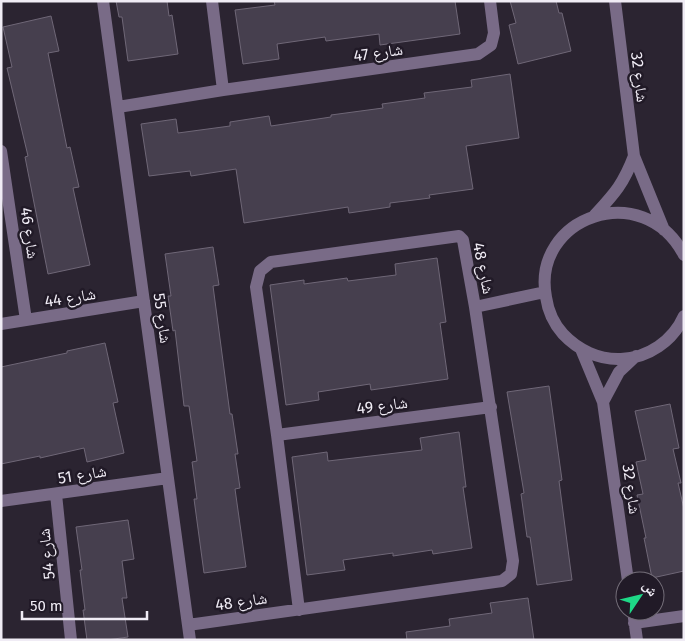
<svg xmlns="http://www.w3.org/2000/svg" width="685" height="641" font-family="'Fira Sans','Noto Naskh Arabic',sans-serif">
<rect width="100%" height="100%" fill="#2b2431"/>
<path fill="#463f4e" stroke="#6f6777" d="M 116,1 L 167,1 L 169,16 L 172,15 L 178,54 L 128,61 L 122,17 L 119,17 Z
M 274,1 L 455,1 L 460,34 L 380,45 L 379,34 L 326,41 L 325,37 L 277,44 L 279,59 L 243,64 L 235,10 L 275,5 Z
M 510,1 L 556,1 L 559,13 L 562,13 L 571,51 L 518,64 L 509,25 L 516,23 Z
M 51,16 L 59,51 L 48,53 L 67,148 L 70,147 L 79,187 L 73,188 L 90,265 L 48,274 L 25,157 L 28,156 L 7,68 L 12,67 L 3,27 Z
M 510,74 L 519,138 L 466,146 L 473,189 L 429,195 L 430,198 L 390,203 L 390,207 L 349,213 L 348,207 L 244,223 L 236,169 L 191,176 L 190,171 L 149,176 L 141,124 L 176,119 L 178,133 L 230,126 L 230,122 L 269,116 L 271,126 L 331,117 L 331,115 L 383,108 L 382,104 L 425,98 L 424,93 L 472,87 L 471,80 Z
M 213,247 L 219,285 L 213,286 L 230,414 L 232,414 L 238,454 L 235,454 L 240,488 L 235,489 L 246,567 L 204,573 L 194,499 L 197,499 L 192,462 L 197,461 L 189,406 L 184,406 L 175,330 L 173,331 L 168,296 L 171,296 L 165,254 Z
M 437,258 L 446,322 L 440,323 L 448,379 L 371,390 L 370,384 L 318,392 L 319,400 L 286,405 L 270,285 L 304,280 L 304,284 L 347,278 L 348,281 L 396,275 L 395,264 Z
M 105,343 L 118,402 L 113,403 L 124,453 L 87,462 L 84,448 L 40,458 L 40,456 L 1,464 L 1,367 L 67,353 L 67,351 Z
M 549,386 L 562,480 L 559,481 L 572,580 L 537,585 L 530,537 L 527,537 L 521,494 L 524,493 L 507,392 Z
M 670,404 L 679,448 L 673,449 L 681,483 L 678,483 L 684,509 L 684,571 L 652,578 L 644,538 L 646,538 L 637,495 L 643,494 L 636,462 L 646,460 L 635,411 Z
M 459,432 L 466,487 L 463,487 L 472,548 L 433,554 L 432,550 L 393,556 L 393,553 L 343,560 L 345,570 L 307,575 L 292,457 L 327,452 L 328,461 L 422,450 L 420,438 Z
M 128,520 L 134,559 L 122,561 L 127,598 L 122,598 L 128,637 L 107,640 L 87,640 L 83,610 L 85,610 L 80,570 L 82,570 L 76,527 Z
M 528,598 L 534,640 L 407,640 L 406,632 L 450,626 L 449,619 L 492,613 L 490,603 Z"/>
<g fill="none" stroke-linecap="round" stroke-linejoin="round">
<path stroke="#796b87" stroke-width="12" d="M 103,1 L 190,640
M 212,1 L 223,90
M 615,1 L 634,156 L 664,230
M 118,107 L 223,90 L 478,54 L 491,45 L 494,33 L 490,1
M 1,151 L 26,320
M 594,216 C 614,194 623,185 634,156
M 684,255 C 643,177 531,217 546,297 C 548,311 554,324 563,334 C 578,350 599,360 621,359 C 648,358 673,341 684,316
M 475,307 L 545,292
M 1,324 L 144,301
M 581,349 L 603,402 L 628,581
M 603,402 L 619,372 L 636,356
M 277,435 L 491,407
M 56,494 L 71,640
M 1,501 L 168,478
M 633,611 L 637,640
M 634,623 L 684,616
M 188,625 L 502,581 L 511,574 L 513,561 L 475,307 L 463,240 L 459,236 L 271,262 L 260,271 L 256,287 L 277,435 L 299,610"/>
</g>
<g text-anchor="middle" stroke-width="5" stroke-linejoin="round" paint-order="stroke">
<g font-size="16" fill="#f0ecf5" stroke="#211a27">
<text transform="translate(378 52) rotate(-8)" y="6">شارع 47</text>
<text transform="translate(640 77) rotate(83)" y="6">شارع 32</text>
<text transform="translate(30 233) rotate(82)" y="6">شارع 46</text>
<text transform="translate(484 268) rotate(78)" y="6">شارع 48</text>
<text transform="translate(70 297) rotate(-9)" y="6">شارع 44</text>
<text transform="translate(163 318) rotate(82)" y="6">شارع 55</text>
<text transform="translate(382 405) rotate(-7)" y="6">شارع 49</text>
<text transform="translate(82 474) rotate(-9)" y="6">شارع 51</text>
<text transform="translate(632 489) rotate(82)" y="6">شارع 32</text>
<text transform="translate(46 554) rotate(-96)" y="6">شارع 54</text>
<text transform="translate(241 601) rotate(-8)" y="6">شارع 48</text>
</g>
</g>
<rect width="685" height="641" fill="none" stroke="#f0ecf5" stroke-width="5"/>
<g transform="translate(640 596) rotate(55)"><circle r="24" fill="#211a27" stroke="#746e79"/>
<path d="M0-4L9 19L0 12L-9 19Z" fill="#1ed887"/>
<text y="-8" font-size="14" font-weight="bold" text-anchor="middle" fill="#f0ecf5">ش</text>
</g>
<path d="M22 611v8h125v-8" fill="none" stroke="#f0ecf5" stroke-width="2.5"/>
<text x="30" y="611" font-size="15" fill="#f0ecf5" stroke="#211a27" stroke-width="4" paint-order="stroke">50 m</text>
</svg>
